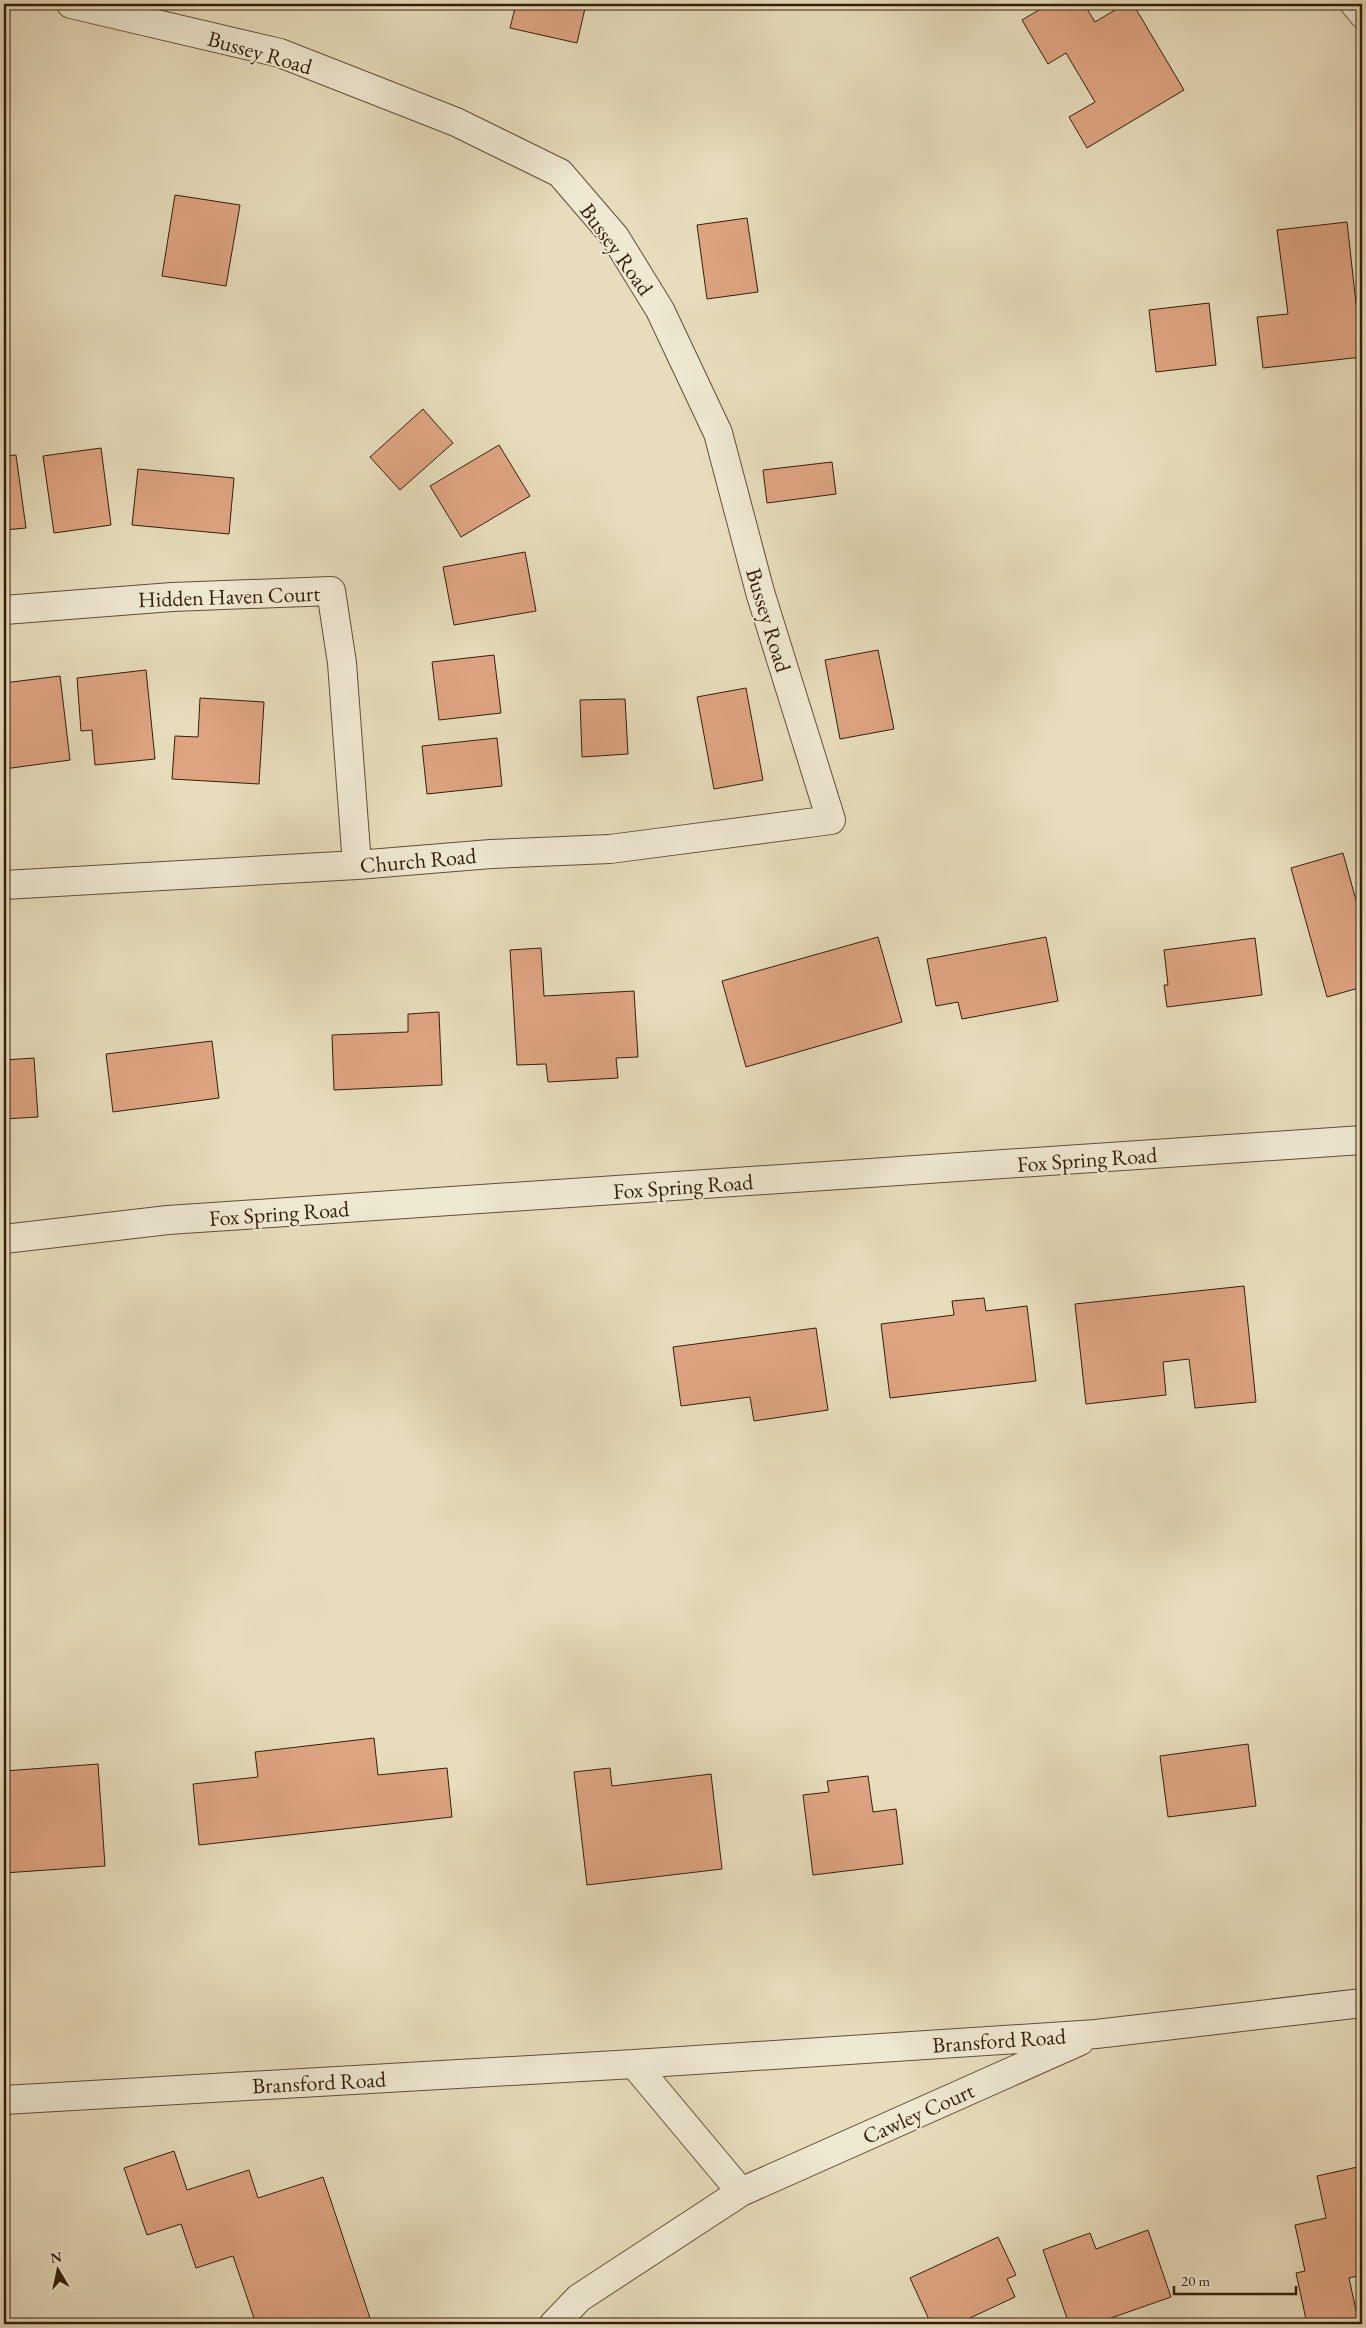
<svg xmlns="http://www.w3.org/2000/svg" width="1366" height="2328" font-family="'EB Garamond',serif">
<rect width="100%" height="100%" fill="#e7ddbc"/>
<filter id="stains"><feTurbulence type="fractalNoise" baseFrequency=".004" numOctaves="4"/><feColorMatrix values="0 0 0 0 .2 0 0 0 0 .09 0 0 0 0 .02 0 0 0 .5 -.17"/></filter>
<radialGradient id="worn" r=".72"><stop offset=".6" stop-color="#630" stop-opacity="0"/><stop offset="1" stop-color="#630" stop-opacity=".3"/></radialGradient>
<path fill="#dea482" stroke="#341e09" d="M 516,4 L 586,4 L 577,43 L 510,28 Z
M 1049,4 L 1084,4 L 1095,22 L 1125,4 L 1133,4 L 1184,90 L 1087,148 L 1069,117 L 1095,102 L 1066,53 L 1048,64 L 1022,20 Z
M 175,195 L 240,205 L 226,286 L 162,276 Z
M 747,218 L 758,292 L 707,299 L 697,225 Z
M 1347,222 L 1362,357 L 1263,368 L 1257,317 L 1288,314 L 1277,230 Z
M 1209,303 L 1216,365 L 1156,372 L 1149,310 Z
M 423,409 L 453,443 L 400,490 L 370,457 Z
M 499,445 L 530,496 L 461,537 L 430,486 Z
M 101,448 L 111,525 L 54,533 L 43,456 Z
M 16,455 L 26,528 L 4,530 L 4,456 Z
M 832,462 L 836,494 L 767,503 L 763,470 Z
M 138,469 L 234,478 L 229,534 L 132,525 Z
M 525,552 L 536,611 L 454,625 L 443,567 Z
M 878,650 L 894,729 L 840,739 L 825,660 Z
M 494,655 L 501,713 L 439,720 L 432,662 Z
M 146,670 L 155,759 L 95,765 L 92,730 L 81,731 L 77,678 Z
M 60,676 L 70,760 L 4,769 L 4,683 Z
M 746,688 L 763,780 L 714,789 L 697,697 Z
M 200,698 L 264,702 L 259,784 L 172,779 L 175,736 L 198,737 Z
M 625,699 L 628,754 L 582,757 L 580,700 Z
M 497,738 L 502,786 L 427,794 L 422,746 Z
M 1343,853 L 1362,922 L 1362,987 L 1327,997 L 1291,868 Z
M 878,937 L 902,1022 L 746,1067 L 722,981 Z
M 1046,937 L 1058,1001 L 962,1019 L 958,1002 L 936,1006 L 927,959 Z
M 1255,938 L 1262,995 L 1167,1007 L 1164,985 L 1168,985 L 1164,950 Z
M 541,948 L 544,996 L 634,991 L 638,1057 L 616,1058 L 618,1078 L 548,1082 L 546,1064 L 517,1065 L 510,950 Z
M 439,1012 L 442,1085 L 334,1090 L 332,1035 L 408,1032 L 408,1014 Z
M 212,1041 L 219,1098 L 113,1112 L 106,1054 Z
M 34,1058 L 38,1117 L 4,1119 L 4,1060 Z
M 1244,1286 L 1256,1402 L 1195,1408 L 1189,1359 L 1163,1362 L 1166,1395 L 1086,1404 L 1075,1304 Z
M 984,1298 L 986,1311 L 1027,1306 L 1036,1381 L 890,1398 L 881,1324 L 954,1315 L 952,1301 Z
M 816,1328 L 828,1410 L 754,1421 L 750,1397 L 681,1406 L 673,1347 Z
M 374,1738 L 378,1775 L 447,1768 L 452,1817 L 199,1845 L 193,1784 L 258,1777 L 255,1752 Z
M 1248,1744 L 1256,1806 L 1168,1817 L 1160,1756 Z
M 4,1758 L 5,1771 L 98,1764 L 105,1866 L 4,1873 Z
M 610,1768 L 612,1786 L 711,1774 L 722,1869 L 587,1885 L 574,1772 Z
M 868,1776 L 873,1812 L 896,1809 L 903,1864 L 813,1875 L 803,1795 L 829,1792 L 827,1781 Z
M 174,2151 L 187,2190 L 249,2170 L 258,2198 L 323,2177 L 372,2324 L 256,2324 L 233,2256 L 196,2268 L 181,2224 L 147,2235 L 124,2168 Z
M 1362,2166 L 1362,2275 L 1349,2278 L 1359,2324 L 1307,2324 L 1296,2273 L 1305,2271 L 1295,2225 L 1326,2218 L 1317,2176 Z
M 1148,2230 L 1171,2297 L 1111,2318 L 1113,2324 L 1069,2324 L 1043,2250 L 1090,2233 L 1096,2249 Z
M 998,2237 L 1016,2275 L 1007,2279 L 1015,2297 L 970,2318 L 973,2324 L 931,2324 L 910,2278 Z"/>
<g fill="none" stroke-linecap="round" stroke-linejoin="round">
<defs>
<path id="lane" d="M 1352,4 L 1362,16"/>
<path id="street" d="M 4,610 L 172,597 L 331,591 L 342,663 L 357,865
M 4,885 L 357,865 L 491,854 L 610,849 L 831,820 L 760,592 L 718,433 L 660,310 L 615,237 L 560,173 L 456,122 L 280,53 L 71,4
M 4,1239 L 168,1220 L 1362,1140
M 634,2064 L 1096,2034 L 1362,2003
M 4,2100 L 634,2064 L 741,2192
M 554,2324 L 579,2298 L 741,2192 L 1080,2041"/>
</defs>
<use href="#lane" stroke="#614e36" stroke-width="26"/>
<use href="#street" stroke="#614e36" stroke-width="30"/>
<use href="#lane" stroke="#efe9d3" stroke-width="24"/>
<use href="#street" stroke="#efe9d3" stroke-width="28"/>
</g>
<g text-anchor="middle" stroke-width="4" stroke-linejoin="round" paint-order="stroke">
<g font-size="22" fill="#341e09" stroke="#efe9d3">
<text transform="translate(260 52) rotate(16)" y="8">Bussey Road</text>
<text transform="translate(617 249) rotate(54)" y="8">Bussey Road</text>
<text transform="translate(229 596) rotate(-2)" y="8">Hidden Haven Court</text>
<text transform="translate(769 620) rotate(73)" y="8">Bussey Road</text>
<text transform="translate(418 860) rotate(-5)" y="8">Church Road</text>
<text transform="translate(1087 1159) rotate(-4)" y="8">Fox Spring Road</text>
<text transform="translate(683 1186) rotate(-4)" y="8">Fox Spring Road</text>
<text transform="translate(279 1213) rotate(-4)" y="8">Fox Spring Road</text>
<text transform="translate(999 2040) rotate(-4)" y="8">Bransford Road</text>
<text transform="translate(319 2082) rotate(-3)" y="8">Bransford Road</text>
<text transform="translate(918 2113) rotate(-24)" y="8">Cawley Court</text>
</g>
</g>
<rect width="1366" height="2328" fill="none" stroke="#e7ddbc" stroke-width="20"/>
<rect x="5" y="5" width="1356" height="2318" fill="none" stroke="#341e09" stroke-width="2.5"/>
<rect x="10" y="10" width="1346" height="2308" fill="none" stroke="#341e09"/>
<g transform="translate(58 2270) rotate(351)" stroke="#efe9d3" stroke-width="4" paint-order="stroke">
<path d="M0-4L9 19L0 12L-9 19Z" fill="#341e09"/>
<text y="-8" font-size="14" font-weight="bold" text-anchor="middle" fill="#341e09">N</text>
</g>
<path d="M1174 2286v8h122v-8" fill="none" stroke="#341e09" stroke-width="2.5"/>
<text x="1181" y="2286" font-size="15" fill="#341e09" stroke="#efe9d3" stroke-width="4" paint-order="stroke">20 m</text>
<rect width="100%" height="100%" filter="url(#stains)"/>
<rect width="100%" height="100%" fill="url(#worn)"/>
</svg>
